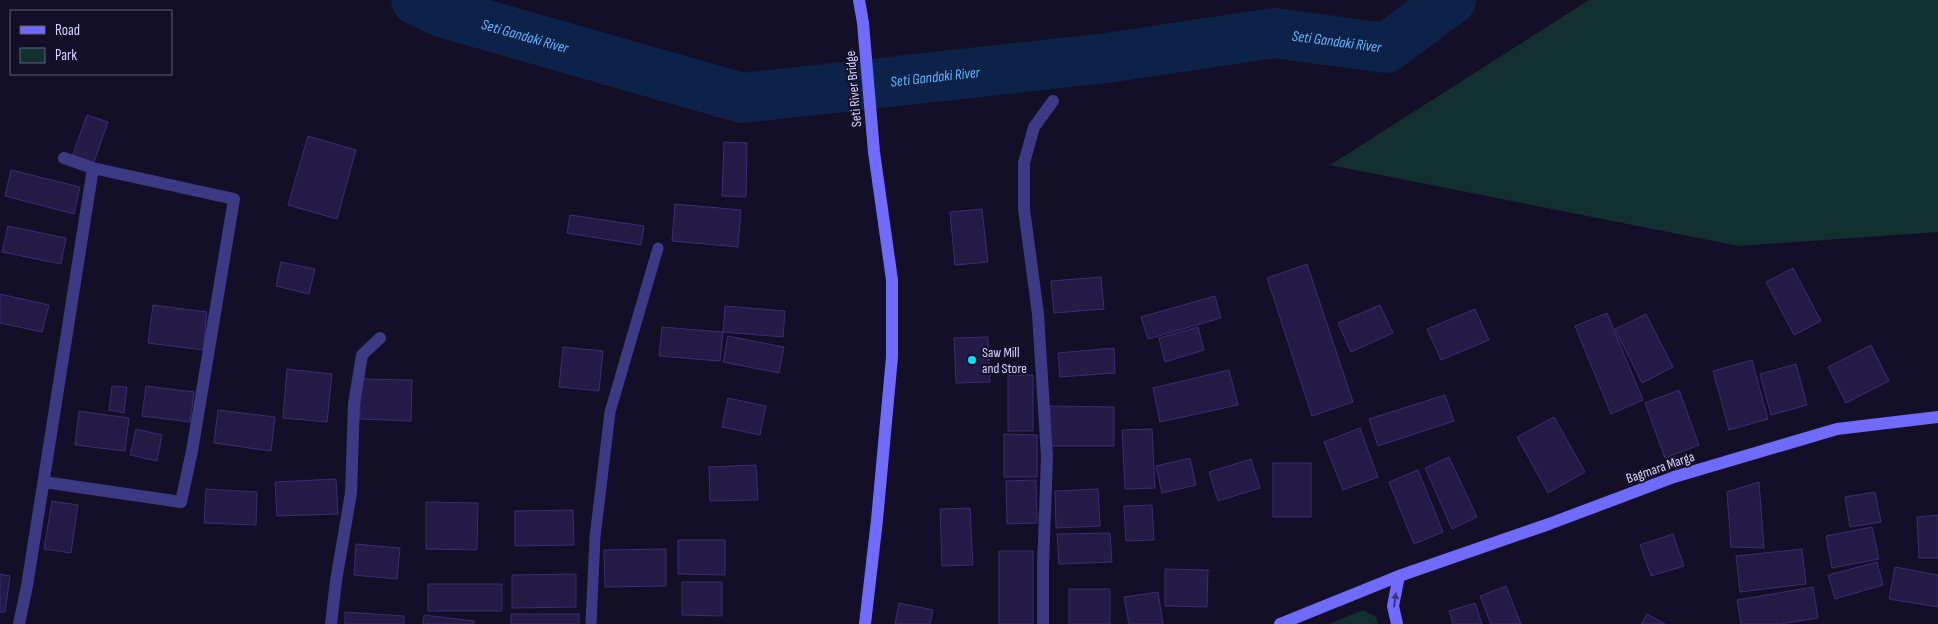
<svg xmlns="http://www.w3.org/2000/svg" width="1938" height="624" font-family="'Sofia Sans Condensed',sans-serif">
<rect width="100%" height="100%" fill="#130f26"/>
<path fill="#12302f" d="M 1589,0 L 1938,0 L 1938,232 L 1739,246 L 1330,165 Z
M 1363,610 L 1376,617 L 1378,624 L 1329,624 Z"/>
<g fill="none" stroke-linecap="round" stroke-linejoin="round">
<path stroke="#0c2248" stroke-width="50" id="s1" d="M 416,0 L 444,13 L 742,98 L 1107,58 L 1274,33 L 1386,48 L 1451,0"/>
</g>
<path fill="#241b47" stroke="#3b2d73" d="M 87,115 L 108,122 L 93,165 L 72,157 Z
M 308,136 L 356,150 L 337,219 L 288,205 Z
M 724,142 L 747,143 L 746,197 L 722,196 Z
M 11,170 L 80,187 L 74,214 L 5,196 Z
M 675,204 L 741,210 L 738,247 L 672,241 Z
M 982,209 L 988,262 L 955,265 L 950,212 Z
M 570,215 L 644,226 L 641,245 L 567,233 Z
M 8,226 L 66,238 L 61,264 L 2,252 Z
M 281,262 L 315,269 L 309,294 L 276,286 Z
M 1307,264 L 1353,402 L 1312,416 L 1267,278 Z
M 1793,268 L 1821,321 L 1794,335 L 1766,282 Z
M 1101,277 L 1104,309 L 1054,313 L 1051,281 Z
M 0,294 L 49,305 L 42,332 L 0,323 Z
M 1215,296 L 1221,318 L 1148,339 L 1141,317 Z
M 153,305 L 207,312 L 203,350 L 148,343 Z
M 1380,305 L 1393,333 L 1351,352 L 1338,323 Z
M 725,306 L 785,311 L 783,337 L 723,332 Z
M 1475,309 L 1489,340 L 1441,360 L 1427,329 Z
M 1607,313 L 1643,400 L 1611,414 L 1575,326 Z
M 1646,314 L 1673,367 L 1642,383 L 1615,329 Z
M 662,327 L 723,332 L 720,361 L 659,356 Z
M 1198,327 L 1204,350 L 1165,362 L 1159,338 Z
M 728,336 L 784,347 L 779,373 L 723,362 Z
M 988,337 L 990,382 L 956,383 L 954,338 Z
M 1871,345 L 1889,381 L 1846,403 L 1828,367 Z
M 563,347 L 603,351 L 599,391 L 559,387 Z
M 1114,348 L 1115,373 L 1060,377 L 1058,353 Z
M 1752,360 L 1768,419 L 1729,430 L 1713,371 Z
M 1796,364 L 1807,405 L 1771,415 L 1760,374 Z
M 287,369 L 332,374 L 327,422 L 283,418 Z
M 1229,370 L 1238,405 L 1160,422 L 1153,388 Z
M 1008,375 L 1033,375 L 1033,431 L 1008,431 Z
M 360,379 L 412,380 L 411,421 L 360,419 Z
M 112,386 L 127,387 L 124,413 L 109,410 Z
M 146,386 L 194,392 L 190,422 L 142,416 Z
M 1679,390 L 1699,445 L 1665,458 L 1645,403 Z
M 1445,395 L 1454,421 L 1378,446 L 1369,419 Z
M 728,398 L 766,406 L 760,435 L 722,427 Z
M 1050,406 L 1114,407 L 1114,446 L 1050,446 Z
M 218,410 L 275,417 L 271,451 L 214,443 Z
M 79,411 L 129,418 L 125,451 L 75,445 Z
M 1554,417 L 1585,472 L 1548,493 L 1517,437 Z
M 1360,428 L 1378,477 L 1343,490 L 1324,442 Z
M 136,429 L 162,435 L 157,461 L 130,455 Z
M 1152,429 L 1155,488 L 1125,489 L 1122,430 Z
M 1004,434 L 1037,435 L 1037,477 L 1004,477 Z
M 1449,457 L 1477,517 L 1452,529 L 1425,468 Z
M 1190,458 L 1196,485 L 1162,493 L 1156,466 Z
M 1251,459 L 1260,488 L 1218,501 L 1209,472 Z
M 1273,463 L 1311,463 L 1311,517 L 1273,517 Z
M 756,465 L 758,500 L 710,501 L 709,467 Z
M 1418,470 L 1443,532 L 1414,544 L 1389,482 Z
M 336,479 L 338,514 L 277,516 L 275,482 Z
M 1036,480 L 1037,523 L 1007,524 L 1006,481 Z
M 1759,482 L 1764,548 L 1731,547 L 1727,492 Z
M 206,489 L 257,492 L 256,525 L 204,523 Z
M 1098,489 L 1100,526 L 1056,528 L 1055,491 Z
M 1875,492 L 1881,522 L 1850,527 L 1845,497 Z
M 52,501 L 78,505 L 71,553 L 44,549 Z
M 426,502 L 478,503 L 477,550 L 426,549 Z
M 1152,505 L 1154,540 L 1126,541 L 1124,506 Z
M 970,508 L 973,565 L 942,566 L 940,509 Z
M 573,510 L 574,545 L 515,546 L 515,511 Z
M 1938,515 L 1938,558 L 1919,558 L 1917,517 Z
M 1872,527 L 1879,559 L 1832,568 L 1826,536 Z
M 1110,533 L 1112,562 L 1059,564 L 1057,534 Z
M 1673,534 L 1684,566 L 1651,576 L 1640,545 Z
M 678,540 L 725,540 L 725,575 L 678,574 Z
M 356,544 L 400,548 L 397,579 L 354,575 Z
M 666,549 L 666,586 L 605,587 L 604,550 Z
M 1802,549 L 1806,584 L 1740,592 L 1736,556 Z
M 999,551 L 1033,551 L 1033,624 L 999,624 Z
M 1877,562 L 1883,585 L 1835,599 L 1828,575 Z
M 1895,567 L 1938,575 L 1938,607 L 1889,599 Z
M 1165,569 L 1208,570 L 1207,607 L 1165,606 Z
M 0,574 L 10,576 L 5,612 L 0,612 Z
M 576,574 L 576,607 L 512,608 L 512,575 Z
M 682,582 L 722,582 L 722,616 L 682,615 Z
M 428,584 L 502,584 L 502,611 L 428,611 Z
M 1506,586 L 1521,624 L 1491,624 L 1480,596 Z
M 1813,587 L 1818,618 L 1780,624 L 1741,624 L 1737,600 Z
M 1069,589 L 1110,589 L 1110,624 L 1069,624 Z
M 1158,592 L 1163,624 L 1129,624 L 1124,597 Z
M 899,603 L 933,610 L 930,624 L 895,624 Z
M 1475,603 L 1482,624 L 1453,624 L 1449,611 Z
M 345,612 L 404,616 L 404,624 L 345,624 Z
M 511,614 L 579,614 L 579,624 L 511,624 Z
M 1647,614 L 1665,624 L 1641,624 Z
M 424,615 L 474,621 L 474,624 L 423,624 Z"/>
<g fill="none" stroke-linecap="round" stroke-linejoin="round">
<path stroke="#3d3a85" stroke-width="11" d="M 591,624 L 595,537 L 610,412 L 658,248"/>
<path stroke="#3d3a85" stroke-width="12" d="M 44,482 L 181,502 L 192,451 L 234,199 L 93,168 L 64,158
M 19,624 L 27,586 L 93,168
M 331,624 L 336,581 L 351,493 L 354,404 L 362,355 L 380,338
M 1043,624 L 1043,566 L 1047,457 L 1038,314 L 1024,209 L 1024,163 L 1034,127 L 1053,101"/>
<path stroke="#6f6bff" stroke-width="12" d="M 859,0 L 863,23 L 874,152 L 892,280 L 892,357 L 877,520 L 865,624
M 1280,624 L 1399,576 L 1549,524 L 1674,477 L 1837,429 L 1938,417
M 1397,624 L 1393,606 L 1399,576"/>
</g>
<defs><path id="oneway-solid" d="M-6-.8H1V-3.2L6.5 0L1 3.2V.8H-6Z" transform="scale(1.25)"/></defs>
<use fill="#38347d" href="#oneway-solid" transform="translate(1395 600) rotate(-82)"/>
<circle fill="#00e5ff" stroke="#130f26" stroke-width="2" cx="972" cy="360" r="5"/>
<g text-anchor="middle" stroke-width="4" stroke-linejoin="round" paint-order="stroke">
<g font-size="14" fill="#d9d4ff" stroke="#130f26">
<text transform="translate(853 89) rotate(-95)" y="5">Seti River Bridge</text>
<text transform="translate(1660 467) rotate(-19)" y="5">Bagmara Marga</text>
</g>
<g font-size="14" fill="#d9d4ff" stroke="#130f26" text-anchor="start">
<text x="982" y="357">Saw Mill<tspan x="982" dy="16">and Store</tspan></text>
</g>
<g font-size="15" font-style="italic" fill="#62b6ff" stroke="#130f26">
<text dy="5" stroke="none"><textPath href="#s1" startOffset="115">Seti Gandaki River</textPath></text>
<text dy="5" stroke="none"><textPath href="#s1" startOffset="940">Seti Gandaki River</textPath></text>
<text dy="5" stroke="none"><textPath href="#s1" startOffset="535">Seti Gandaki River</textPath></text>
</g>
</g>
<rect x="10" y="10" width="162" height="65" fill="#130f26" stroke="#625e7d"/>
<rect x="20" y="26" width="25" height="8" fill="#6f6bff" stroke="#625e7d"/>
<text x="55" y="35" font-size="15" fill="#d9d4ff">Road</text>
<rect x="20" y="48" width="25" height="15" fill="#12302f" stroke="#625e7d"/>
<text x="55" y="60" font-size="15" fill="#d9d4ff">Park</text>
</svg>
